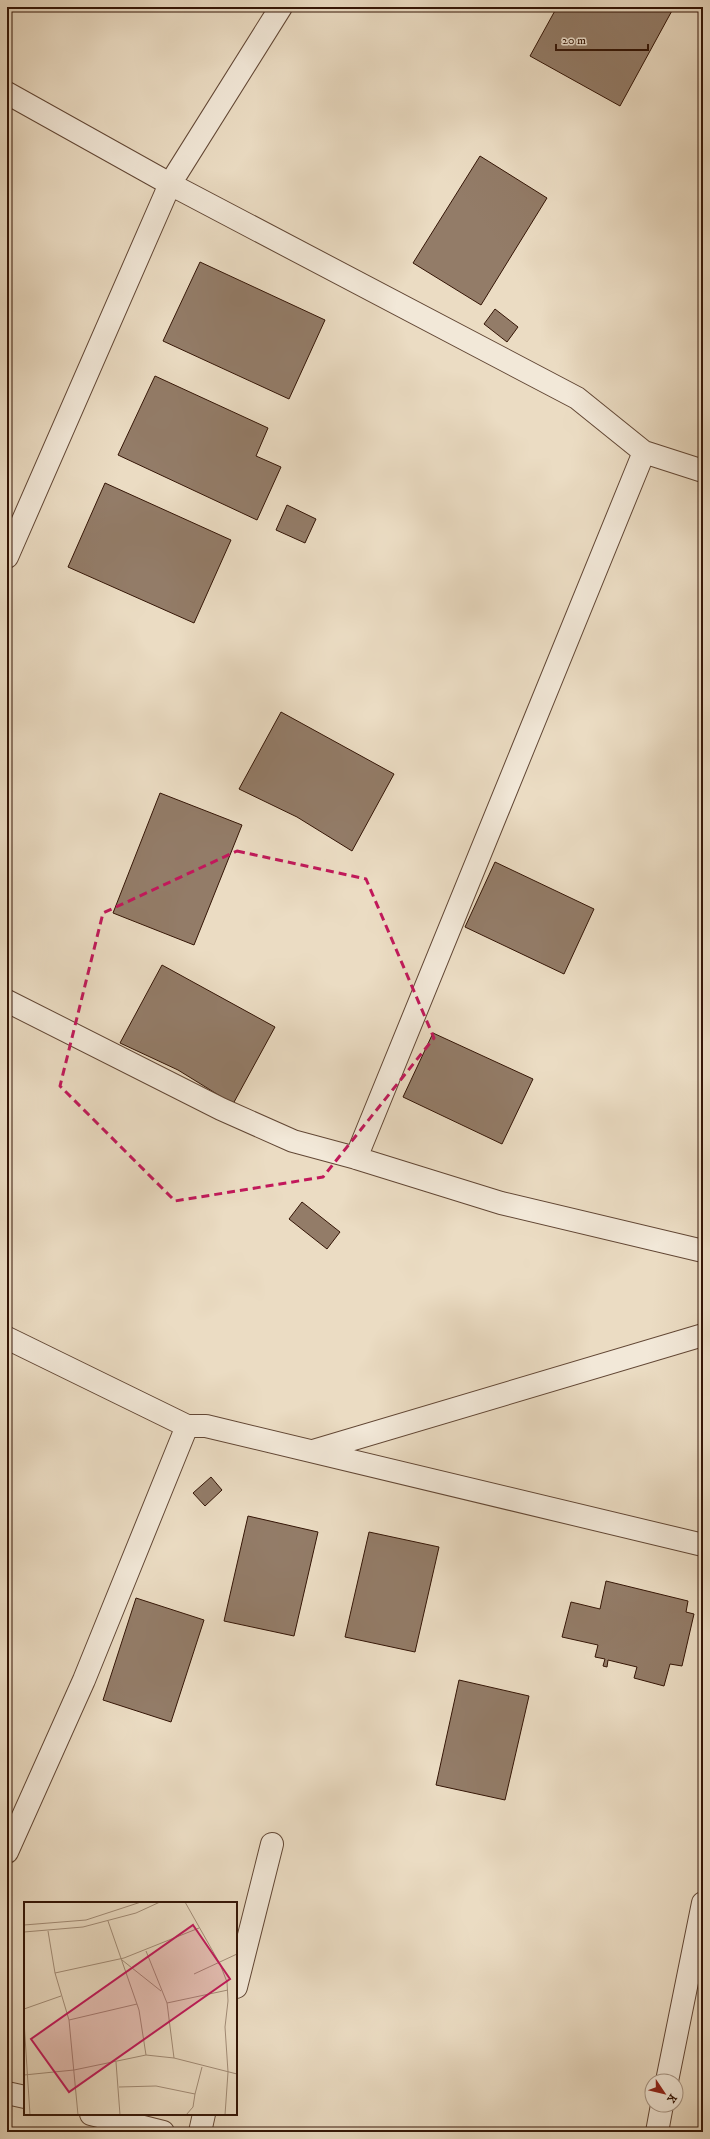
<svg xmlns="http://www.w3.org/2000/svg" width="710" height="2139" font-family="'IM FELL DW Pica',serif">
<rect width="100%" height="100%" fill="#ebdcc3"/>
<filter id="stains"><feTurbulence type="fractalNoise" baseFrequency=".005" numOctaves="4"/><feColorMatrix values="0 0 0 0 .2 0 0 0 0 .09 0 0 0 0 .02 0 0 0 .5 -.17"/></filter>
<radialGradient id="worn" r=".72"><stop offset=".6" stop-color="#630" stop-opacity="0"/><stop offset="1" stop-color="#630" stop-opacity=".3"/></radialGradient>
<path fill="#937c68" stroke="#341506" d="M 557,7 L 674,7 L 620,106 L 530,56 Z
M 480,156 L 547,198 L 481,305 L 413,263 Z
M 200,262 L 325,320 L 289,399 L 163,341 Z
M 495,309 L 518,327 L 507,342 L 484,324 Z
M 155,376 L 268,428 L 256,456 L 281,467 L 257,520 L 118,455 Z
M 105,483 L 231,540 L 194,623 L 68,567 Z
M 287,505 L 316,519 L 305,543 L 276,530 Z
M 281,712 L 394,774 L 352,851 L 297,817 L 239,789 Z
M 160,793 L 242,825 L 194,945 L 113,913 Z
M 495,862 L 594,909 L 564,974 L 465,927 Z
M 162,965 L 275,1027 L 233,1104 L 178,1070 L 120,1043 Z
M 433,1033 L 533,1079 L 502,1144 L 403,1097 Z
M 302,1202 L 340,1232 L 327,1249 L 289,1219 Z
M 211,1477 L 222,1490 L 205,1506 L 193,1493 Z
M 248,1516 L 318,1532 L 294,1636 L 224,1621 Z
M 369,1532 L 439,1547 L 415,1652 L 345,1637 Z
M 606,1581 L 688,1601 L 686,1612 L 694,1614 L 682,1666 L 670,1664 L 664,1686 L 634,1678 L 637,1667 L 608,1660 L 607,1667 L 603,1666 L 605,1659 L 595,1657 L 598,1645 L 562,1637 L 571,1602 L 600,1609 Z
M 136,1598 L 204,1620 L 171,1722 L 103,1700 Z
M 459,1680 L 529,1696 L 505,1800 L 436,1785 Z"/>
<g fill="none" stroke-linecap="round" stroke-linejoin="round">
<defs>
<path id="minor" d="M 7,93 L 170,184 L 577,398 L 644,452 L 703,471
M 7,557 L 170,184 L 281,7
M 7,1001 L 221,1109 L 293,1141 L 356,1158 L 501,1203 L 703,1251
M 356,1158 L 644,452
M 7,1338 L 187,1426 L 206,1426 L 703,1545
M 313,1451 L 703,1335
M 7,1852 L 84,1680 L 187,1426
M 236,1987 L 272,1844
M 667,2081 L 703,1903
M 7,2093 L 25,2097
M 91,2114 L 163,2132
M 200,2132 L 204,2114
M 657,2132 L 662,2105"/>
</defs>
<use href="#minor" stroke="#624735" stroke-width="24"/>
<use href="#minor" stroke="#f2e8d8" stroke-width="22"/>
</g>
<path fill="none" stroke="#c2185b" stroke-width="3" stroke-dasharray="8 5" stroke-linejoin="round" d="M 237,851 L 366,879 L 434,1038 L 323,1177 L 175,1201 L 60,1086 L 103,913 Z"/>
<g transform="translate(24 1902)">
<rect width="213" height="213" fill="#ebdcc3"/>
<path fill="none" stroke="#a28c77" stroke-width="1" d="M 161,0 L 196,62 L 203,80 L 204,99 L 201,125 L 204,170 L 201,213M 84,19 L 115,108 L 122,153M 0,23 L 62,18 L 117,0M 24,29 L 31,71 L 45,118 L 54,213M 0,30 L 59,25 L 112,11 L 136,0M 122,49 L 143,101 L 150,156M 98,58 L 137,89M 31,71 L 100,56 L 175,26M 170,72 L 213,52M 143,101 L 204,88M 0,107 L 37,94M 45,118 L 113,102M 0,119 L 6,213M 92,160 L 96,213M 0,173 L 50,168 L 122,153 L 150,156 L 213,172M 95,185 L 132,184 L 171,192 L 178,165M 162,213 L 169,205 L 171,192"/>
<path fill="#c2185b" fill-opacity="0.15" stroke="#c2185b" stroke-width="2" d="M 169,23 L 206,77 L 45,190 L 7,137 Z"/>
<rect width="213" height="213" fill="none" stroke="#341506" stroke-width="2"/>
</g>
<rect width="710" height="2139" fill="none" stroke="#ebdcc3" stroke-width="24"/>
<rect x="8" y="8" width="694" height="2123" fill="none" stroke="#341506" stroke-width="2"/>
<rect x="12" y="12" width="686" height="2115" fill="none" stroke="#341506"/>
<g transform="translate(664 2093) rotate(125)"><circle r="19" fill="#f2e8d8" stroke="#a69484"/>
<path d="M0-3L7 15L0 10L-7 15Z" fill="#8f2418"/>
<text y="-6" font-size="11" font-weight="bold" text-anchor="middle" fill="#341506">K</text>
</g>
<path d="M556 44v6h92v-6" fill="none" stroke="#341506" stroke-width="2"/>
<text x="562" y="44" font-size="12" fill="#341506" stroke="#f2e8d8" stroke-width="3" paint-order="stroke">20 m</text>
<rect width="100%" height="100%" filter="url(#stains)"/>
<rect width="100%" height="100%" fill="url(#worn)"/>
</svg>
